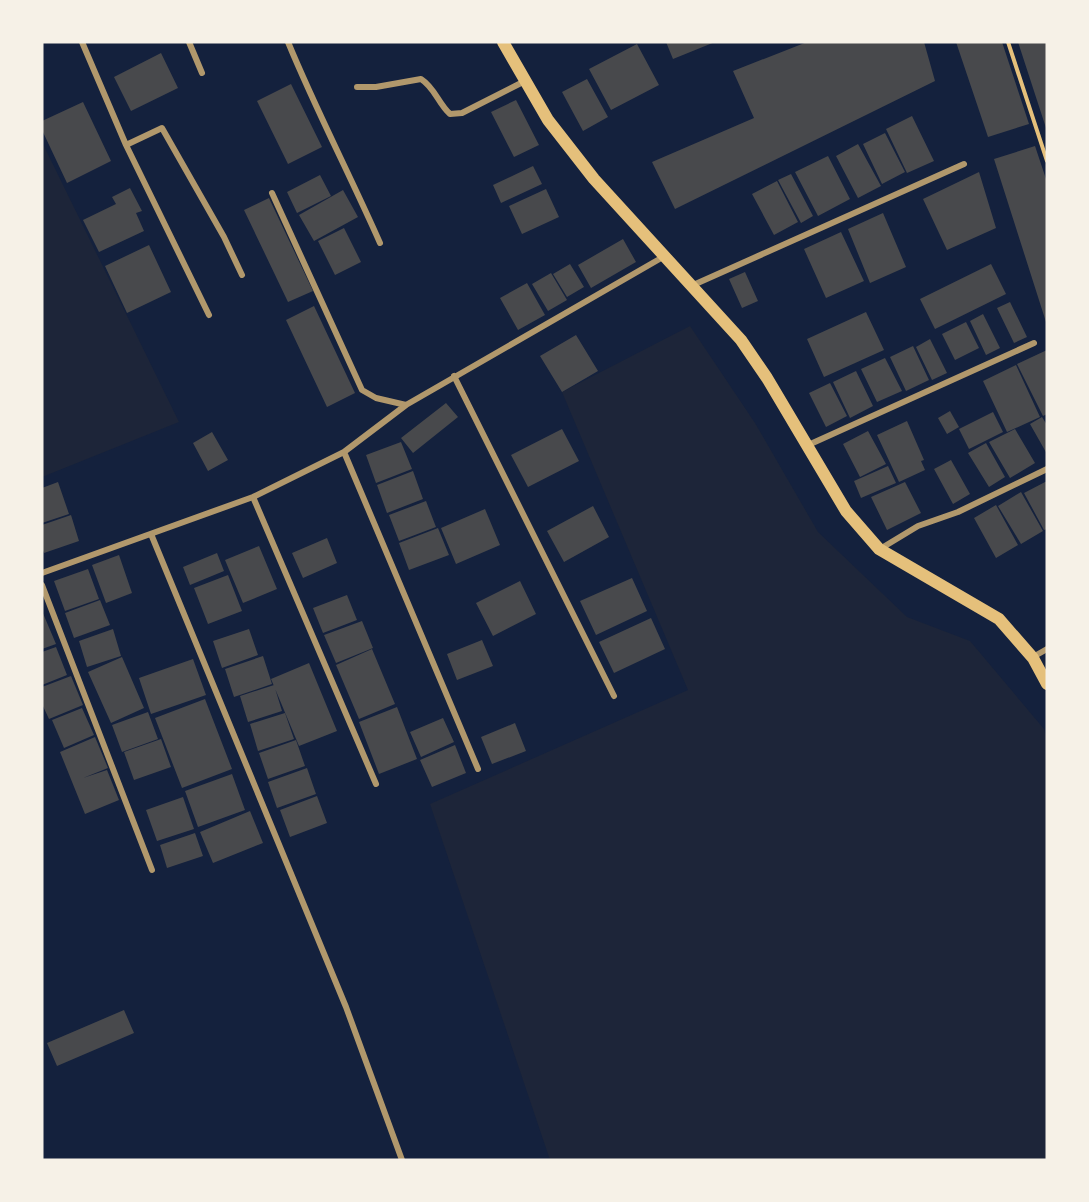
<svg xmlns="http://www.w3.org/2000/svg" width="1089" height="1202" font-family="'PT Serif',serif">
<rect width="100%" height="100%" fill="#14213d"/>
<path fill="#1d2539" d="M 42,142 L 179,422 L 42,477 Z
M 690,326 L 755,423 L 818,532 L 907,617 L 970,641 L 1044,729 L 1047,739 L 1047,1160 L 550,1160 L 430,804 L 688,690 L 562,392 Z"/>
<path fill="#48494c" d="M 666,42 L 715,42 L 673,59 Z
M 807,42 L 924,42 L 935,81 L 675,209 L 652,162 L 754,118 L 733,71 Z
M 956,42 L 1002,42 L 1029,124 L 988,137 Z
M 1018,42 L 1047,42 L 1047,131 Z
M 637,44 L 659,85 L 611,110 L 589,69 Z
M 161,53 L 178,88 L 131,111 L 114,77 Z
M 587,79 L 608,117 L 583,131 L 562,92 Z
M 291,84 L 322,147 L 288,164 L 257,101 Z
M 516,100 L 539,145 L 514,157 L 491,112 Z
M 83,102 L 111,161 L 67,183 L 42,130 L 42,121 Z
M 912,116 L 934,161 L 907,173 L 886,129 Z
M 885,133 L 905,172 L 882,184 L 863,144 Z
M 858,144 L 881,186 L 858,198 L 836,156 Z
M 1035,146 L 1047,182 L 1046,322 L 994,159 Z
M 828,156 L 850,199 L 818,216 L 795,172 Z
M 533,166 L 542,184 L 501,203 L 493,185 Z
M 979,172 L 996,228 L 947,250 L 923,199 Z
M 791,174 L 813,216 L 801,223 L 778,180 Z
M 320,175 L 331,196 L 297,213 L 287,192 Z
M 777,181 L 798,222 L 774,235 L 752,194 Z
M 130,188 L 142,211 L 136,213 L 144,231 L 99,252 L 83,220 L 116,204 L 112,197 Z
M 546,189 L 559,217 L 522,234 L 509,206 Z
M 343,190 L 358,217 L 314,241 L 299,215 Z
M 269,198 L 313,291 L 288,302 L 244,210 Z
M 883,213 L 906,267 L 870,283 L 848,229 Z
M 344,228 L 361,262 L 335,275 L 318,241 Z
M 841,232 L 864,281 L 826,298 L 804,249 Z
M 623,239 L 636,262 L 591,288 L 578,265 Z
M 149,245 L 171,292 L 127,313 L 105,266 Z
M 570,264 L 584,287 L 567,297 L 553,274 Z
M 991,264 L 1006,294 L 935,329 L 920,299 Z
M 745,272 L 758,301 L 742,308 L 729,279 Z
M 551,273 L 567,300 L 548,311 L 532,284 Z
M 527,283 L 545,315 L 518,330 L 500,298 Z
M 1010,302 L 1027,337 L 1014,343 L 997,308 Z
M 314,306 L 355,393 L 327,407 L 286,320 Z
M 866,312 L 884,350 L 824,377 L 807,339 Z
M 983,314 L 1000,348 L 986,355 L 970,321 Z
M 966,322 L 979,348 L 955,360 L 942,334 Z
M 576,335 L 598,371 L 562,392 L 540,356 Z
M 930,339 L 947,373 L 932,380 L 916,347 Z
M 913,346 L 929,380 L 906,391 L 890,357 Z
M 1047,350 L 1047,414 L 1043,416 L 1017,364 Z
M 885,358 L 902,391 L 877,402 L 861,369 Z
M 1016,365 L 1040,417 L 1007,432 L 983,381 Z
M 856,371 L 873,406 L 850,418 L 833,382 Z
M 830,383 L 847,416 L 826,427 L 809,393 Z
M 446,403 L 458,417 L 413,453 L 401,438 Z
M 950,411 L 959,427 L 947,434 L 938,418 Z
M 993,412 L 1003,432 L 969,449 L 959,429 Z
M 1042,417 L 1047,425 L 1047,454 L 1030,424 Z
M 907,421 L 924,460 L 921,461 L 925,470 L 899,482 L 877,435 Z
M 562,429 L 579,461 L 528,487 L 511,455 Z
M 1015,429 L 1035,463 L 1010,478 L 989,442 Z
M 868,431 L 886,464 L 860,477 L 843,444 Z
M 212,432 L 228,460 L 208,471 L 193,443 Z
M 401,442 L 412,469 L 376,483 L 366,455 Z
M 986,443 L 1005,477 L 989,487 L 968,453 Z
M 951,460 L 970,494 L 953,504 L 934,469 Z
M 888,466 L 896,483 L 861,498 L 854,481 Z
M 413,471 L 423,499 L 387,513 L 377,485 Z
M 1047,481 L 1047,529 L 1044,530 L 1024,493 Z
M 58,482 L 69,514 L 42,523 L 42,488 Z
M 905,482 L 921,513 L 887,530 L 871,497 Z
M 1021,492 L 1043,531 L 1021,544 L 998,506 Z
M 426,501 L 436,527 L 399,541 L 389,515 Z
M 996,505 L 1018,545 L 996,558 L 974,518 Z
M 593,506 L 609,537 L 564,562 L 547,531 Z
M 485,509 L 500,545 L 456,564 L 441,528 Z
M 71,515 L 79,541 L 44,553 L 42,548 L 42,525 Z
M 438,528 L 449,555 L 409,570 L 399,543 Z
M 327,538 L 337,563 L 303,578 L 292,553 Z
M 259,546 L 277,589 L 243,603 L 225,560 Z
M 217,553 L 224,571 L 190,585 L 183,567 Z
M 119,555 L 132,593 L 106,603 L 92,565 Z
M 88,569 L 99,599 L 65,611 L 54,581 Z
M 228,575 L 242,611 L 208,624 L 194,588 Z
M 632,578 L 647,611 L 596,635 L 580,601 Z
M 520,581 L 536,614 L 493,636 L 476,603 Z
M 347,595 L 357,620 L 323,633 L 313,608 Z
M 100,600 L 110,625 L 74,638 L 65,613 Z
M 42,611 L 56,644 L 42,649 Z
M 651,618 L 665,649 L 614,673 L 599,642 Z
M 362,621 L 373,648 L 336,663 L 324,635 Z
M 113,629 L 121,656 L 87,667 L 79,641 Z
M 249,629 L 258,655 L 222,668 L 213,641 Z
M 482,640 L 493,666 L 457,680 L 447,654 Z
M 56,647 L 67,675 L 42,685 L 42,652 Z
M 372,649 L 395,704 L 359,719 L 336,665 Z
M 263,656 L 272,684 L 234,697 L 225,669 Z
M 122,657 L 144,708 L 111,723 L 88,672 Z
M 193,659 L 206,695 L 151,714 L 139,678 Z
M 309,663 L 337,731 L 299,746 L 271,679 Z
M 71,676 L 83,705 L 49,719 L 42,704 L 42,687 Z
M 274,685 L 282,711 L 248,722 L 240,696 Z
M 205,699 L 232,769 L 182,788 L 155,718 Z
M 397,707 L 417,759 L 379,774 L 359,722 Z
M 82,708 L 94,735 L 64,748 L 52,720 Z
M 148,712 L 158,739 L 122,752 L 112,725 Z
M 285,713 L 294,739 L 258,751 L 250,724 Z
M 443,718 L 454,742 L 421,757 L 410,732 Z
M 515,723 L 526,751 L 492,764 L 481,737 Z
M 95,737 L 108,768 L 83,778 L 107,770 L 119,800 L 85,814 L 60,752 Z
M 161,739 L 171,767 L 134,780 L 124,752 Z
M 296,740 L 305,766 L 268,779 L 259,753 Z
M 455,745 L 466,773 L 432,787 L 420,760 Z
M 307,768 L 316,794 L 277,808 L 268,782 Z
M 232,774 L 245,810 L 198,827 L 185,791 Z
M 317,796 L 327,823 L 290,837 L 280,810 Z
M 183,797 L 194,829 L 157,841 L 146,810 Z
M 250,811 L 263,843 L 213,863 L 200,832 Z
M 195,833 L 203,856 L 167,868 L 160,845 Z
M 124,1010 L 134,1033 L 57,1066 L 47,1043 Z"/>
<g fill="none" stroke-linecap="round" stroke-linejoin="round">
<path stroke="#e5c07b" stroke-width="4" d="M 1008,42 L 1047,161"/>
<path stroke="#b1986c" stroke-width="6" d="M 82,42 L 126,145 L 209,315
M 189,42 L 202,73
M 288,42 C 316,110 350,175 380,243
M 357,87 L 376,87 L 421,79 C 435,88 438,103 450,114 L 462,113 L 525,81
M 126,145 L 162,128 L 224,237 L 242,275
M 272,193 L 362,390 L 376,398 L 406,405
M 691,286 L 964,164
M 454,376 L 614,696
M 806,446 L 1034,343
M 344,452 L 478,769
M 253,497 L 376,784
M 151,534 L 346,1007 L 402,1160
M 880,549 L 918,526 L 958,512 L 1047,469
M 42,573 L 253,497 L 344,452 L 406,405 L 663,257
M 42,585 L 152,870
M 1033,657 L 1047,649"/>
<path stroke="#e5c07b" stroke-width="12" d="M 503,42 L 548,120 L 594,179 L 741,340 L 767,378 L 846,511 L 879,549 L 999,619 L 1033,658 L 1047,684"/>
</g>
<rect width="1089" height="1202" fill="none" stroke="#f6f1e7" stroke-width="87"/>
</svg>
